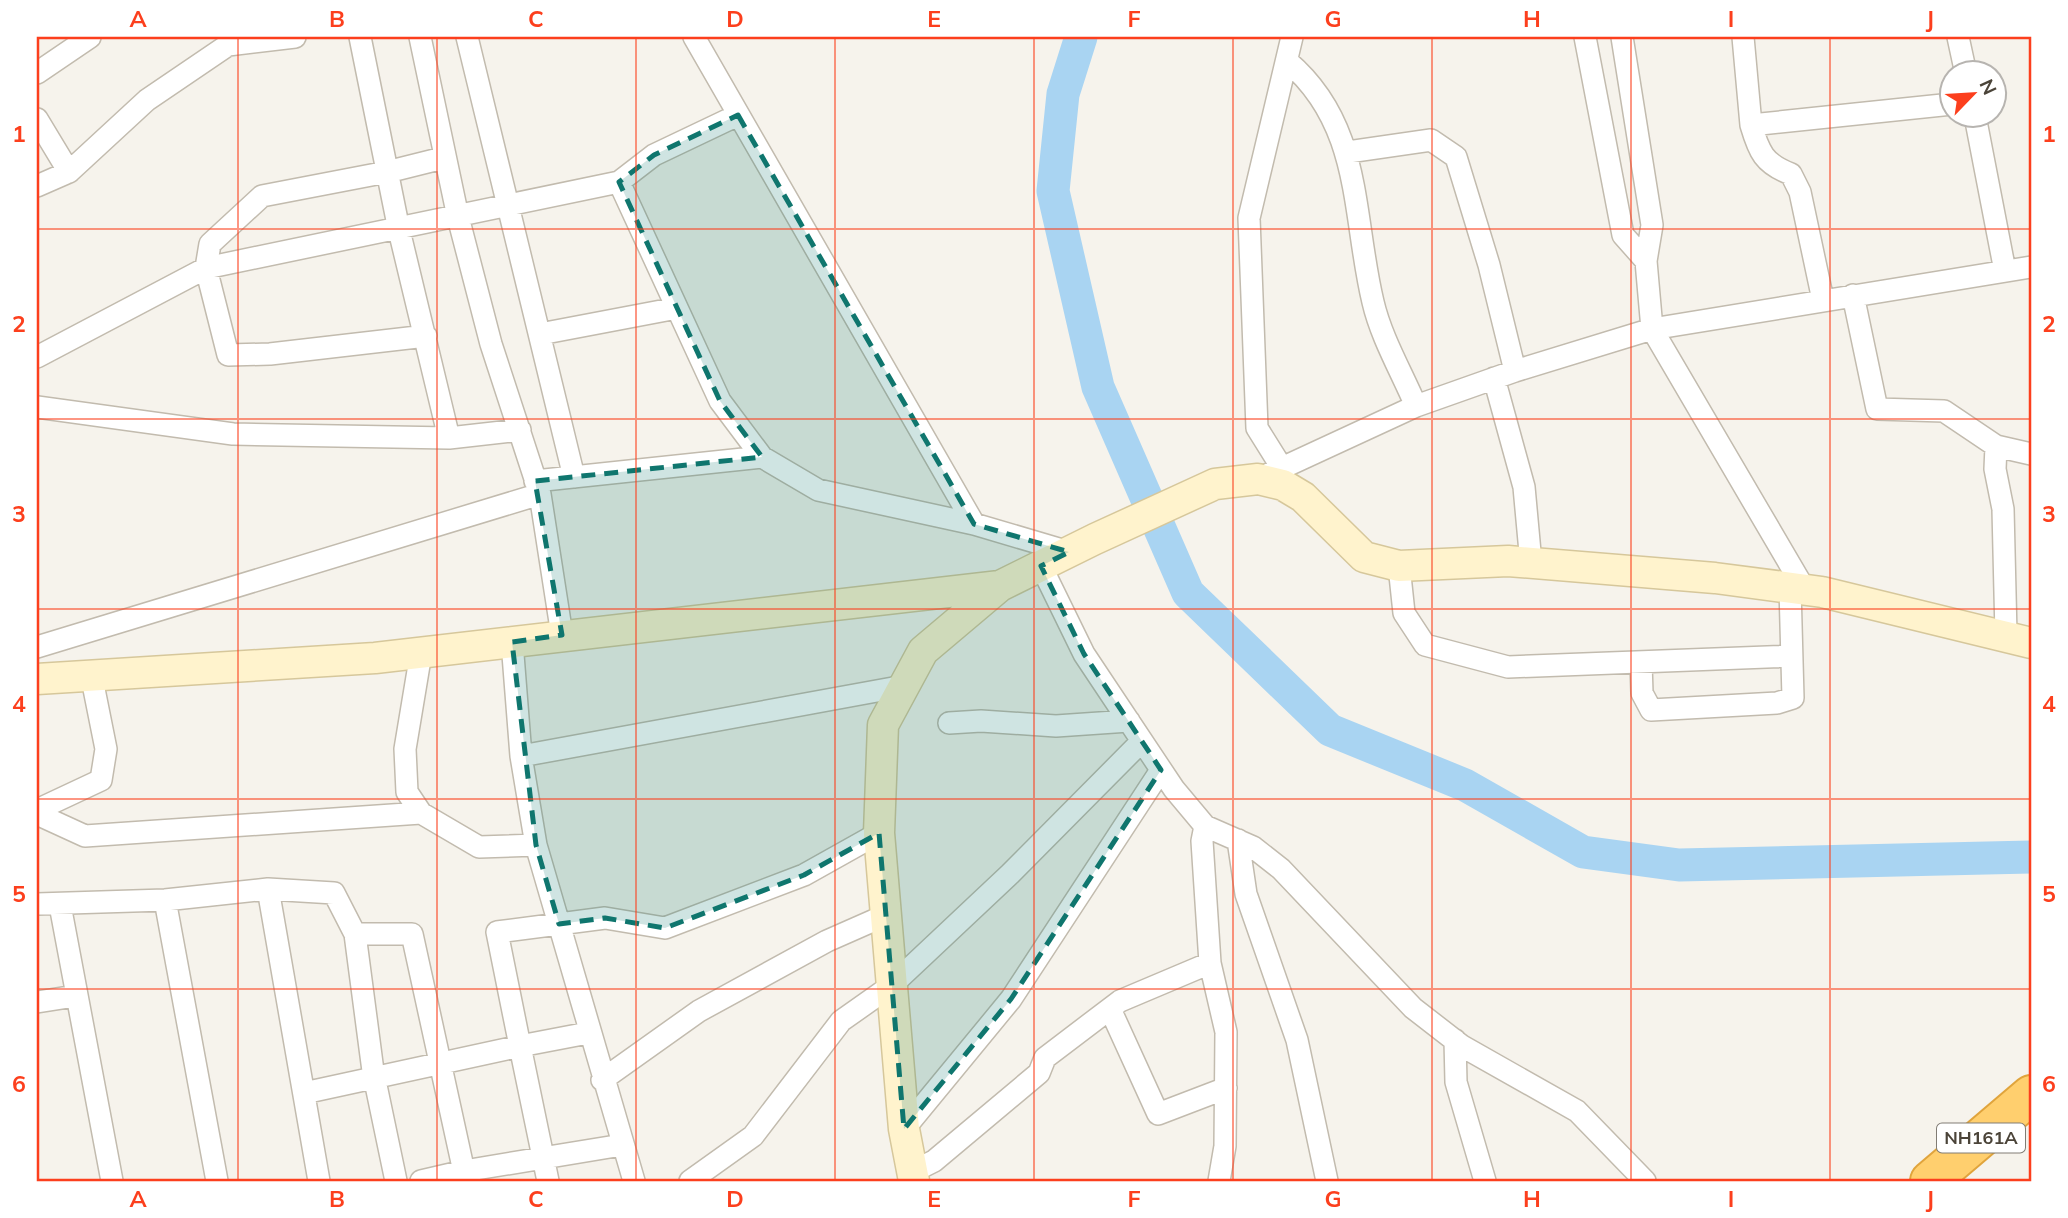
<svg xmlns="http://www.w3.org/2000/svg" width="2068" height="1218" font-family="Mulish,sans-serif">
<rect width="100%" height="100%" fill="#f6f3ec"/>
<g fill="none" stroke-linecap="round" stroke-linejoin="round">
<path stroke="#a9d4f2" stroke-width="33" d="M 1081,37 L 1063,94 L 1053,191 L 1098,387 L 1188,593 L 1330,730 L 1465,785 L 1583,852 L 1679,865 L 2031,857"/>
<defs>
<path id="street" d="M 360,37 L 399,230 L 449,438
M 420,37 L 458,217 L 491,344 L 540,494
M 467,37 L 574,477
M 694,37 L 974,524
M 1585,37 L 1623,235 L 1646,261
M 1622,37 L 1652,225 L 1646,261 L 1652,329 L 1805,590
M 1743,37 L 1751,125 L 1952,104
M 1958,37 L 1966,74
M 1287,61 C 1363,125 1352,215 1373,302 C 1381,337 1402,373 1416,406
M 37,73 L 90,37
M 1975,116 L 2005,271
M 37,119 L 69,172
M 1751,125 C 1759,152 1764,164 1791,174 L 1800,192 L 1823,300
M 1348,152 L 1431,140 L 1456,157 L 1489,265 L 1515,371
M 619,182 L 720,401 L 762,457 L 818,490 L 974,524 L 1069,552
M 37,186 L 69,172 L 147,100 L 228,45 L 295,37
M 1853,295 L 1877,409 L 1944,411 L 1996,446 L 2031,454
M 540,334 L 677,308
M 426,336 L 270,354 L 228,355 L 206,268 L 210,244 L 262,196 L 387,172 L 443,158
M 37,357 L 206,268 L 619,182 L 654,155 L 738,115
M 1494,378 L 1524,487 L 1531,563
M 37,407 L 233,434 L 449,438 L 520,430
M 1996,446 L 1995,469 L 2003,509 L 2006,635
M 1282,468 L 1257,428 L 1249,218 L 1292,37
M 1258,479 L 1416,406 L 1515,371 L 1652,329 L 2031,267
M 535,481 L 762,457
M 1041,566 L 1084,654 L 1174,789 L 1205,826 L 1253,847 L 1281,869 L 1413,1008 L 1462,1046 L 1577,1111 L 1645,1181
M 1399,566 L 1404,613 L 1425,645 L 1508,667 L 1791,656
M 512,642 L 521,756 L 536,845 L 634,1181
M 37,647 L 540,494 L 562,635
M 421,653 L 405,749 L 407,792 L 421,813 L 479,847 L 536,845
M 1641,662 L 1642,693 L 1651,710 L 1777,703 L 1793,698 L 1790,588
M 949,723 L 981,721 L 1056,726 L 1129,721
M 521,756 L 904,686
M 37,810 L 101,780 L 106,749 L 93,684 L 96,676
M 37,814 L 85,836 L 421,813
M 1205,826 L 1202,841 L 1210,963 L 1226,1032 L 1225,1146 L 1219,1181
M 1238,840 L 1246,894 L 1297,1040 L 1327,1181
M 268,889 L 319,1181
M 165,900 L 217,1181
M 37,904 L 165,900 L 268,889 L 334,893 L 355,934 L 373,1071 L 396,1181
M 60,905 L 112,1181
M 355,934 L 412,934 L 466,1181
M 37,1002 L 75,996
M 1111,1011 L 1158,1114 L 1226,1088
M 588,1033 L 520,1046 L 497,932 L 605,918 L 665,928 L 804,875 L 879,833
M 1455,1040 L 1456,1082 L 1485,1181
M 602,1080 L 699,1011 L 827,941 L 886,915
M 304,1093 L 520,1046 L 548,1181
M 904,1129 L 1011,999 L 1161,770
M 912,1172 L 934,1161 L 1039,1073 L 1045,1058 L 1120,1001 L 1210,963
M 421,1181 L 464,1171 L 622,1145
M 690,1181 L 753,1136 L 841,1021 L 892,985 L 1010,874 L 1142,741"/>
<path id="secondary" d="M 37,679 L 375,658 L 1000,586
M 914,1181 L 904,1129 L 879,833 L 883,725 L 923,651 L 1000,586 L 1095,539 L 1215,484 L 1258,479 L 1283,485 L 1303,497 L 1364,557 L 1399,566 L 1508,561 L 1715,578 L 1822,592 L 2031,643"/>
<path id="highway" d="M 1930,1181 L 2031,1095"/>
</defs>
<use href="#street" stroke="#c2bbae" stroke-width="24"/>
<use href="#secondary" stroke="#d6c79b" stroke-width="33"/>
<use href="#highway" stroke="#e0a43c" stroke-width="42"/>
<use href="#street" stroke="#fff" stroke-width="21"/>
<use href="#secondary" stroke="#fff3cd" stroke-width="30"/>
<use href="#highway" stroke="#ffcf6e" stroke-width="38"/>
</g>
<path fill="#0f766e" fill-opacity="0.2" stroke="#0f766e" stroke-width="5" stroke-dasharray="14 9" stroke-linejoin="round" d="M 738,115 L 974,524 L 1069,552 L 1041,566 L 1084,654 L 1161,770 L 1011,999 L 904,1129 L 879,833 L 804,875 L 665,928 L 605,918 L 559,924 L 536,845 L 512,642 L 562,635 L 535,481 L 762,457 L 720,401 L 619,182 L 654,155 Z"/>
<path fill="none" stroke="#fc3f1d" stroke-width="2" stroke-opacity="0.55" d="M 238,37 L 238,1181M 437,37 L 437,1181M 636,37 L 636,1181M 835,37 L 835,1181M 1034,37 L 1034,1181M 1233,37 L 1233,1181M 1432,37 L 1432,1181M 1631,37 L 1631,1181M 1830,37 L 1830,1181M 37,229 L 2031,229M 37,419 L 2031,419M 37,609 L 2031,609M 37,799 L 2031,799M 37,989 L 2031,989"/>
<g text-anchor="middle" stroke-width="5" stroke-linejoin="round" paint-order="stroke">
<rect fill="#fff" stroke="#817c74" stroke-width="2" x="1937" y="1123.5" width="88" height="29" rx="5"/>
<g font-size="18" font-weight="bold" fill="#4b4439">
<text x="1981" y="1144">NH161A</text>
</g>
</g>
<rect width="2068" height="1218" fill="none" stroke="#ffffff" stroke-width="77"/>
<g transform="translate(1973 94) rotate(65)"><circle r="33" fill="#ffffff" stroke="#b7b4b0" stroke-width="2"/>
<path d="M0-5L12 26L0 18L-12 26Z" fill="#fc3f1d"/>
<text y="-10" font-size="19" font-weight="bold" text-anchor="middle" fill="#4b4439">N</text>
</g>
<rect x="38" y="38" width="1992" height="1142" fill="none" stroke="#fc3f1d" stroke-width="2.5"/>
<g font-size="23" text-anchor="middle" font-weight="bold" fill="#fc3f1d">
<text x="138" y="27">A</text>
<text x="337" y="27">B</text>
<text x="536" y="27">C</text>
<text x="735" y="27">D</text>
<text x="934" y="27">E</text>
<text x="1134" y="27">F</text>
<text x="1333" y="27">G</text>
<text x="1532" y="27">H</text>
<text x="1731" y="27">I</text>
<text x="1930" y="27">J</text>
<text x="19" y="142">1</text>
<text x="2049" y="142">1</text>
<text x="19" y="332">2</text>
<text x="2049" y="332">2</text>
<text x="19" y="522">3</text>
<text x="2049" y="522">3</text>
<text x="19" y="712">4</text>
<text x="2049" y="712">4</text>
<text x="19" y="902">5</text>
<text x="2049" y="902">5</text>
<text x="19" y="1092">6</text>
<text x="2049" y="1092">6</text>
<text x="138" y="1207">A</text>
<text x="337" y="1207">B</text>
<text x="536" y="1207">C</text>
<text x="735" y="1207">D</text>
<text x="934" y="1207">E</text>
<text x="1134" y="1207">F</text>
<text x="1333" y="1207">G</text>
<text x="1532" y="1207">H</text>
<text x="1731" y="1207">I</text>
<text x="1930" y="1207">J</text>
</g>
</svg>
